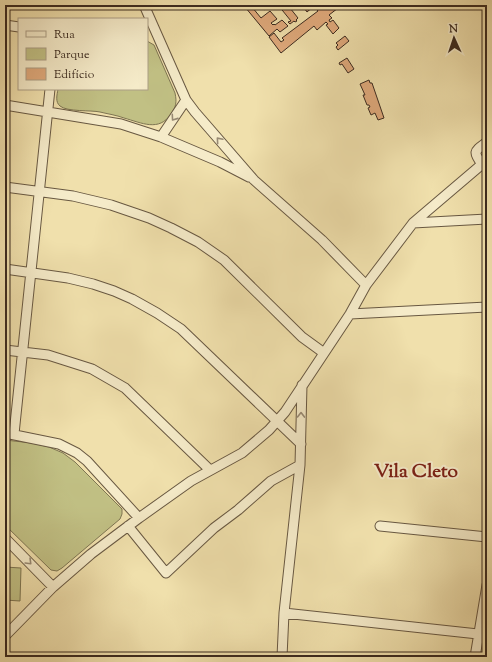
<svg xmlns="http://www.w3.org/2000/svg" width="492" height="662" font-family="'Sorts Mill Goudy',serif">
<rect width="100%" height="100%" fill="#f0e0ac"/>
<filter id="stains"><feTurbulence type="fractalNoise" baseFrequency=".005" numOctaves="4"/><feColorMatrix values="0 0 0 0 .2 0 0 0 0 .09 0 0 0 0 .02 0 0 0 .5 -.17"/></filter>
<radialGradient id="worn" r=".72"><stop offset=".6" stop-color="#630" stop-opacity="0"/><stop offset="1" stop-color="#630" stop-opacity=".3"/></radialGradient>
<path fill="#c1c084" stroke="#7e7552" d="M 147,41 L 154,45 L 175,93 C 177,102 176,107 171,114 C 159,132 142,123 124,118 C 116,115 108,114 100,112 C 91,110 67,112 60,106 C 55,102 57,95 58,89 L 147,89 Z
M 5,440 L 32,443 L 49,447 L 63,453 L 75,462 L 122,509 L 122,514 L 120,519 L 62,568 L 57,571 L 51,570 L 5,525 Z
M 5,567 L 21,568 L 20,601 L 5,600 Z"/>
<path fill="#dfa97b" stroke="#3b2a1f" d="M 247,5 L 252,7 L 261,18 L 270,11 L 277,19 L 271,23 L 273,25 L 274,24 L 275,25 L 282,20 L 288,26 L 280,32 L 277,29 L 269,36 L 245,7 Z
M 259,5 L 270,5 L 264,10 Z
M 278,5 L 294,5 L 295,6 L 293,7 L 292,6 L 290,8 L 298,18 L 296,20 L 297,21 L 295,22 L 294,21 L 290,24 L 288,22 L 291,21 Z
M 302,5 L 317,5 L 320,9 L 326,5 L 342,5 L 329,15 L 332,18 L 329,20 L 330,22 L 333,20 L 339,28 L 333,34 L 326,25 L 328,24 L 326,22 L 317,30 L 314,26 L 281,53 L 269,37 L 274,33 L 281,42 L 284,40 L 282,38 L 318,11 L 314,6 L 307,12 Z
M 345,36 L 349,41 L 338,50 L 336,47 L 338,45 L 336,43 Z
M 347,58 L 354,69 L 348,73 L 342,64 L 340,65 L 339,63 Z
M 369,80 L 370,83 L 372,83 L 384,118 L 378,120 L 375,113 L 371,115 L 368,108 L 370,107 L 369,105 L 367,105 L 363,95 L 365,95 L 360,84 Z"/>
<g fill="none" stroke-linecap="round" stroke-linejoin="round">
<defs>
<path id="minor" d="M 144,5 L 186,100 L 195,112 L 254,180 L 322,240 L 366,285
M 5,25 L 19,27
M 5,105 L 121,124 L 161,137 L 220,162 L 249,177
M 161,137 L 186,100
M 482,164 C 472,151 475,151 487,142
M 5,187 L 73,196 L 111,205 L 149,218 L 171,228 L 198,242 L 224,260 L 302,337 L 324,353
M 413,223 L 487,219
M 5,269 L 68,278 L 93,284 L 114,291 L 132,299 L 157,313 L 181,329 L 301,444
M 350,314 L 487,307
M 5,350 L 48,355 L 92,369 L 125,388 L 210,470
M 5,433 L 59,444 L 77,453 L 87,461 L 139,518
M 14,434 L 50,89
M 128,526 L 166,573 L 214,528 L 238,510 L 271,481 L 300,465
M 380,526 L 487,537
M 5,538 L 53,587
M 284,613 L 478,634
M 5,636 L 53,587 L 91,554 L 139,518 L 191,481 L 242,453 L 269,430 L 285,412 L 350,314 L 366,285 L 413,223 L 487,160
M 282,657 L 284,613 L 300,465 L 302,385
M 475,657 L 487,585"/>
</defs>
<use href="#minor" stroke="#685842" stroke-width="11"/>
<use href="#minor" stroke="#f5ebc9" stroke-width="9"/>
</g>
<defs><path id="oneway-chevron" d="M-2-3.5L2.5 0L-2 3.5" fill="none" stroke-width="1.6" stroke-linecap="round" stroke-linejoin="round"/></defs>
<g stroke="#988a74">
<use href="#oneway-chevron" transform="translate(174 118) rotate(125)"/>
<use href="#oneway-chevron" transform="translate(219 140) rotate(-131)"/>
<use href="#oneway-chevron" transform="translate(301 415) rotate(-89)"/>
<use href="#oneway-chevron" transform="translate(29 562) rotate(45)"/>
</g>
<g text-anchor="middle" stroke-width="4" stroke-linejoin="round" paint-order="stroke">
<g font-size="19" font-weight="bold" fill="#7a1f14" stroke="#f5ebc9">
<text x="416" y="477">Vila Cleto</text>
</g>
</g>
<rect width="492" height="662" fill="none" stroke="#f0e0ac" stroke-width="20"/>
<rect x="6" y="6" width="480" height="650" fill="none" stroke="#3b2a1f" stroke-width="2"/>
<rect x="10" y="10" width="472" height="642" fill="none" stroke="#3b2a1f"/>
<rect x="18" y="18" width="130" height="72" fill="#f5ebc9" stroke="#ab9e85"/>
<rect x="26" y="31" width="20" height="6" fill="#f5ebc9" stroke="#ab9e85"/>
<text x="54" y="38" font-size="12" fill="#3b2a1f">Rua</text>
<rect x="26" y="48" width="20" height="12" fill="#c1c084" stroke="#ab9e85"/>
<text x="54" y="58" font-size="12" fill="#3b2a1f">Parque</text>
<rect x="26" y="68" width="20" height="12" fill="#dfa97b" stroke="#ab9e85"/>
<text x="54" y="78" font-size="12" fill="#3b2a1f">Edifício</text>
<g transform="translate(454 38) rotate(357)" stroke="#f5ebc9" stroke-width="3" paint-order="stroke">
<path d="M0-3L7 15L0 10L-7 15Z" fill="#3b2a1f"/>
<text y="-6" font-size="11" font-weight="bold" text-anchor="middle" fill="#3b2a1f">N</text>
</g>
<rect width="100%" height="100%" filter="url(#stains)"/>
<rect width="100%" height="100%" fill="url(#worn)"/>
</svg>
